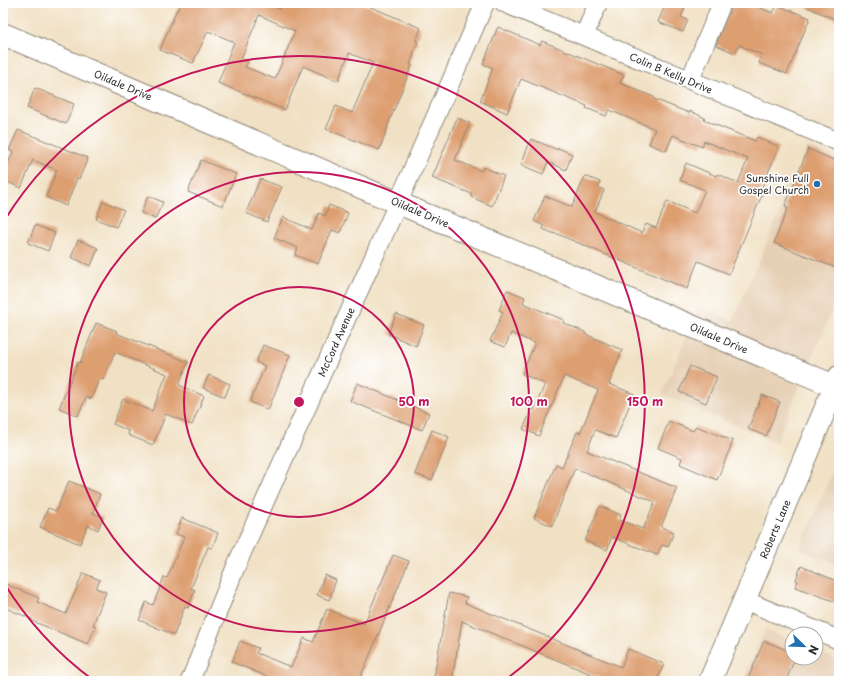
<svg xmlns="http://www.w3.org/2000/svg" width="842" height="684" font-family="'Playpen Sans',sans-serif">
<rect width="100%" height="100%" fill="#fff"/>
<filter id="ink" filterUnits="userSpaceOnUse"><feTurbulence type="fractalNoise" baseFrequency=".025" numOctaves="2"/><feDisplacementMap in="SourceGraphic" scale="8" xChannelSelector="R" yChannelSelector="G"/><feConvolveMatrix kernelMatrix="1 2 1 2 8 2 1 2 1" color-interpolation-filters="sRGB"/></filter>
<filter id="wash" filterUnits="userSpaceOnUse"><feTurbulence type="fractalNoise" baseFrequency=".012" numOctaves="4" result="noise"/><feDisplacementMap in="SourceGraphic" scale="16" xChannelSelector="R" yChannelSelector="G"/><feGaussianBlur stdDeviation="0.9" result="paint"/><feColorMatrix in="noise" values="0 0 0 0 0 0 0 0 0 0 0 0 0 0 0 0 0 1.4 0 .05"/><feComposite in="paint" operator="in"/></filter>
<g filter="url(#wash)">
<rect width="100%" height="100%" fill="#f1e1c4"/>
<path fill="#e6d0b5" d="M 808,146 L 839,159 L 839,294 L 776,442 L 662,394 L 699,307 L 733,321 Z
M 839,456 L 839,566 L 800,549 Z
M 765,630 L 792,641 L 792,658 L 816,658 L 816,651 L 839,661 L 839,681 L 743,681 Z"/>
<g id="blocks">
<path fill="#dd9e6f" fill-rule="evenodd" d="M 181,3 L 265,3 L 280,9 L 282,3 L 361,3 L 421,28 L 416,41 L 418,42 L 413,53 L 414,54 L 410,64 L 412,65 L 387,127 L 388,127 L 379,150 L 326,129 L 336,106 L 352,113 L 373,63 L 349,53 L 338,81 L 303,66 L 285,110 L 218,83 L 234,42 L 208,31 L 193,63 L 160,50 L 177,9 L 178,10 ZM 259,15 L 295,31 L 275,79 L 245,67 L 248,62 L 241,59 Z
M 666,3 L 687,3 L 681,17 L 688,20 L 683,32 L 658,22 Z
M 732,3 L 748,3 L 773,13 L 777,5 L 810,18 L 787,74 L 759,63 L 762,55 L 739,45 L 735,53 L 716,45 Z
M 798,3 L 839,3 L 839,21 Z
M 498,27 L 540,45 L 542,41 L 624,75 L 620,83 L 654,97 L 654,99 L 689,113 L 690,111 L 705,118 L 704,120 L 755,141 L 757,137 L 779,147 L 759,194 L 762,195 L 729,274 L 698,261 L 687,289 L 555,233 L 555,234 L 543,229 L 544,226 L 534,221 L 545,196 L 572,207 L 585,176 L 600,182 L 598,187 L 604,190 L 595,212 L 642,233 L 646,224 L 656,228 L 667,201 L 695,213 L 705,190 L 680,180 L 686,163 L 716,176 L 717,174 L 738,183 L 748,159 L 704,141 L 702,147 L 673,135 L 666,151 L 649,144 L 655,129 L 609,110 L 606,116 L 586,108 L 587,106 L 521,79 L 507,113 L 480,101 L 493,68 L 483,64 Z
M 35,88 L 74,104 L 66,124 L 27,108 Z
M 457,118 L 470,123 L 455,160 L 482,171 L 483,167 L 504,176 L 492,206 L 471,197 L 472,194 L 432,178 Z
M 18,130 L 88,158 L 79,179 L 77,178 L 66,206 L 46,197 L 57,170 L 33,160 L 21,188 L 3,180 L 3,175 L 13,152 L 9,150 Z
M 531,139 L 558,150 L 558,148 L 572,154 L 566,170 L 548,162 L 543,174 L 521,165 Z
M 808,149 L 839,162 L 839,261 L 836,268 L 774,243 L 788,207 L 785,206 Z
M 201,160 L 236,174 L 223,206 L 188,192 Z
M 260,179 L 282,187 L 267,222 L 246,213 Z
M 148,196 L 163,202 L 155,219 L 141,213 Z
M 103,201 L 124,210 L 116,227 L 96,219 Z
M 329,205 L 348,213 L 340,233 L 332,230 L 318,264 L 295,255 L 298,248 L 274,238 L 283,217 L 312,230 L 319,213 L 325,216 Z
M 35,225 L 55,233 L 48,251 L 28,243 Z
M 78,240 L 98,248 L 91,266 L 71,257 Z
M 507,290 L 525,297 L 523,303 L 564,320 L 563,323 L 585,332 L 585,334 L 622,350 L 609,384 L 634,394 L 616,438 L 595,430 L 587,451 L 677,488 L 661,527 L 674,532 L 668,547 L 662,545 L 657,555 L 612,537 L 607,550 L 585,541 L 600,506 L 621,515 L 619,520 L 643,529 L 655,502 L 575,468 L 552,526 L 534,518 L 556,464 L 562,467 L 577,432 L 580,433 L 598,390 L 564,376 L 539,436 L 523,429 L 532,409 L 534,410 L 545,384 L 522,374 L 535,343 L 511,333 L 505,347 L 490,341 L 503,312 L 499,310 Z
M 396,314 L 424,325 L 416,346 L 388,334 Z
M 96,323 L 117,331 L 116,333 L 188,362 L 179,385 L 204,396 L 192,425 L 166,414 L 153,445 L 128,435 L 129,431 L 113,424 L 123,399 L 152,411 L 167,374 L 115,352 L 103,380 L 99,379 L 91,399 L 86,397 L 78,416 L 59,408 L 78,362 L 80,363 Z
M 263,345 L 290,355 L 268,410 L 250,402 L 265,366 L 256,362 Z
M 690,366 L 717,377 L 706,403 L 679,392 Z
M 209,375 L 230,384 L 225,397 L 203,388 Z
M 357,383 L 429,413 L 422,430 L 350,401 Z
M 762,395 L 780,402 L 766,436 L 748,429 Z
M 669,421 L 693,431 L 696,426 L 733,441 L 717,480 L 680,464 L 682,458 L 658,448 Z
M 432,430 L 449,437 L 432,480 L 415,474 Z
M 69,481 L 100,494 L 93,513 L 103,517 L 98,530 L 88,525 L 80,544 L 40,527 L 48,508 L 56,511 Z
M 182,518 L 218,533 L 212,548 L 208,547 L 191,588 L 195,590 L 188,608 L 185,606 L 174,635 L 139,620 L 146,602 L 153,605 L 164,577 L 167,578 L 184,537 L 176,534 Z
M 393,555 L 409,561 L 359,681 L 278,681 L 232,662 L 240,641 L 258,648 L 256,653 L 291,667 L 304,638 L 313,642 L 327,609 L 364,624 Z
M 801,566 L 839,582 L 839,603 L 795,587 L 798,581 L 796,580 Z
M 83,573 L 100,580 L 96,588 L 106,592 L 93,625 L 96,626 L 88,644 L 32,621 L 32,619 L 3,607 L 3,583 L 39,598 L 37,602 L 66,614 Z
M 325,575 L 336,580 L 329,600 L 317,595 Z
M 449,593 L 467,597 L 465,603 L 621,667 L 628,649 L 664,664 L 657,681 L 608,681 L 462,621 L 452,680 L 434,677 Z
M 764,641 L 792,652 L 792,658 L 795,658 L 786,681 L 747,681 Z"/>
</g>
</g>
<g filter="url(#ink)">
<use href="#blocks" fill-opacity="0" stroke="#8e8678" stroke-width="1"/>
<g fill="none" stroke-linecap="round" stroke-linejoin="round">
<defs>
<path id="street" d="M 504,3 L 839,142
M 584,36 L 598,3
M 690,80 L 722,3
M 744,600 L 839,640
M 190,681 L 236,566 L 398,203 L 485,3"/>
<path id="secondary" d="M 3,34 L 398,203 L 839,388
M 710,681 L 839,377"/>
</defs>
<use href="#street" stroke="#8e8678" stroke-width="20"/>
<use href="#secondary" stroke="#8e8678" stroke-width="24"/>
<use href="#street" stroke="#fff" stroke-width="18"/>
<use href="#secondary" stroke="#fff" stroke-width="22"/>
</g>
</g>
<g fill="none" stroke="#c2185b" stroke-width="2">
<circle cx="299" cy="402" r="115"/>
<circle cx="299" cy="402" r="230"/>
<path d="M93 680A346 346 0 0 1 4 583M4 221A346 346 0 1 1 505 680"/>
</g>
<circle fill="#1f6fb2" stroke="#fff" stroke-width="1.5" cx="817" cy="184" r="4"/>
<g text-anchor="middle" stroke-width="3.5" stroke-linejoin="round" paint-order="stroke">
<g font-size="10" fill="#2b2b2b" stroke="#fff">
<text transform="translate(671 73) rotate(23)" y="4">Colin B Kelly Drive</text>
<text transform="translate(123 85) rotate(23)" y="4">Oildale Drive</text>
<text transform="translate(420 212) rotate(23)" y="4">Oildale Drive</text>
<text transform="translate(719 338) rotate(23)" y="4">Oildale Drive</text>
<text transform="translate(336 342) rotate(-66)" y="4">McCord Avenue</text>
<text transform="translate(775 529) rotate(-67)" y="4">Roberts Lane</text>
</g>
<g font-size="10" fill="#2b2b2b" stroke="#fff" text-anchor="end">
<text x="809" y="182">Sunshine Full<tspan x="809" dy="12">Gospel Church</tspan></text>
</g>
</g>
<circle cx="299" cy="402" r="6" fill="#c2185b" stroke="#fff" stroke-width="2"/>
<g font-size="12" text-anchor="middle" font-weight="bold" fill="#c2185b" stroke="#fff" stroke-width="3.5" stroke-linejoin="round" paint-order="stroke">
<text x="414" y="406">50 m</text>
<text x="529" y="406">100 m</text>
<text x="645" y="406">150 m</text>
</g>
<rect width="842" height="684" fill="none" stroke="#fff" stroke-width="16"/>
<g transform="translate(804 646) rotate(113)"><circle r="19" fill="#ffffff" stroke="#aaaaaa"/>
<path d="M0-3L7 15L0 10L-7 15Z" fill="#1f6fb2"/>
<text y="-6" font-size="11" font-weight="bold" text-anchor="middle" fill="#2b2b2b">N</text>
</g>
</svg>
